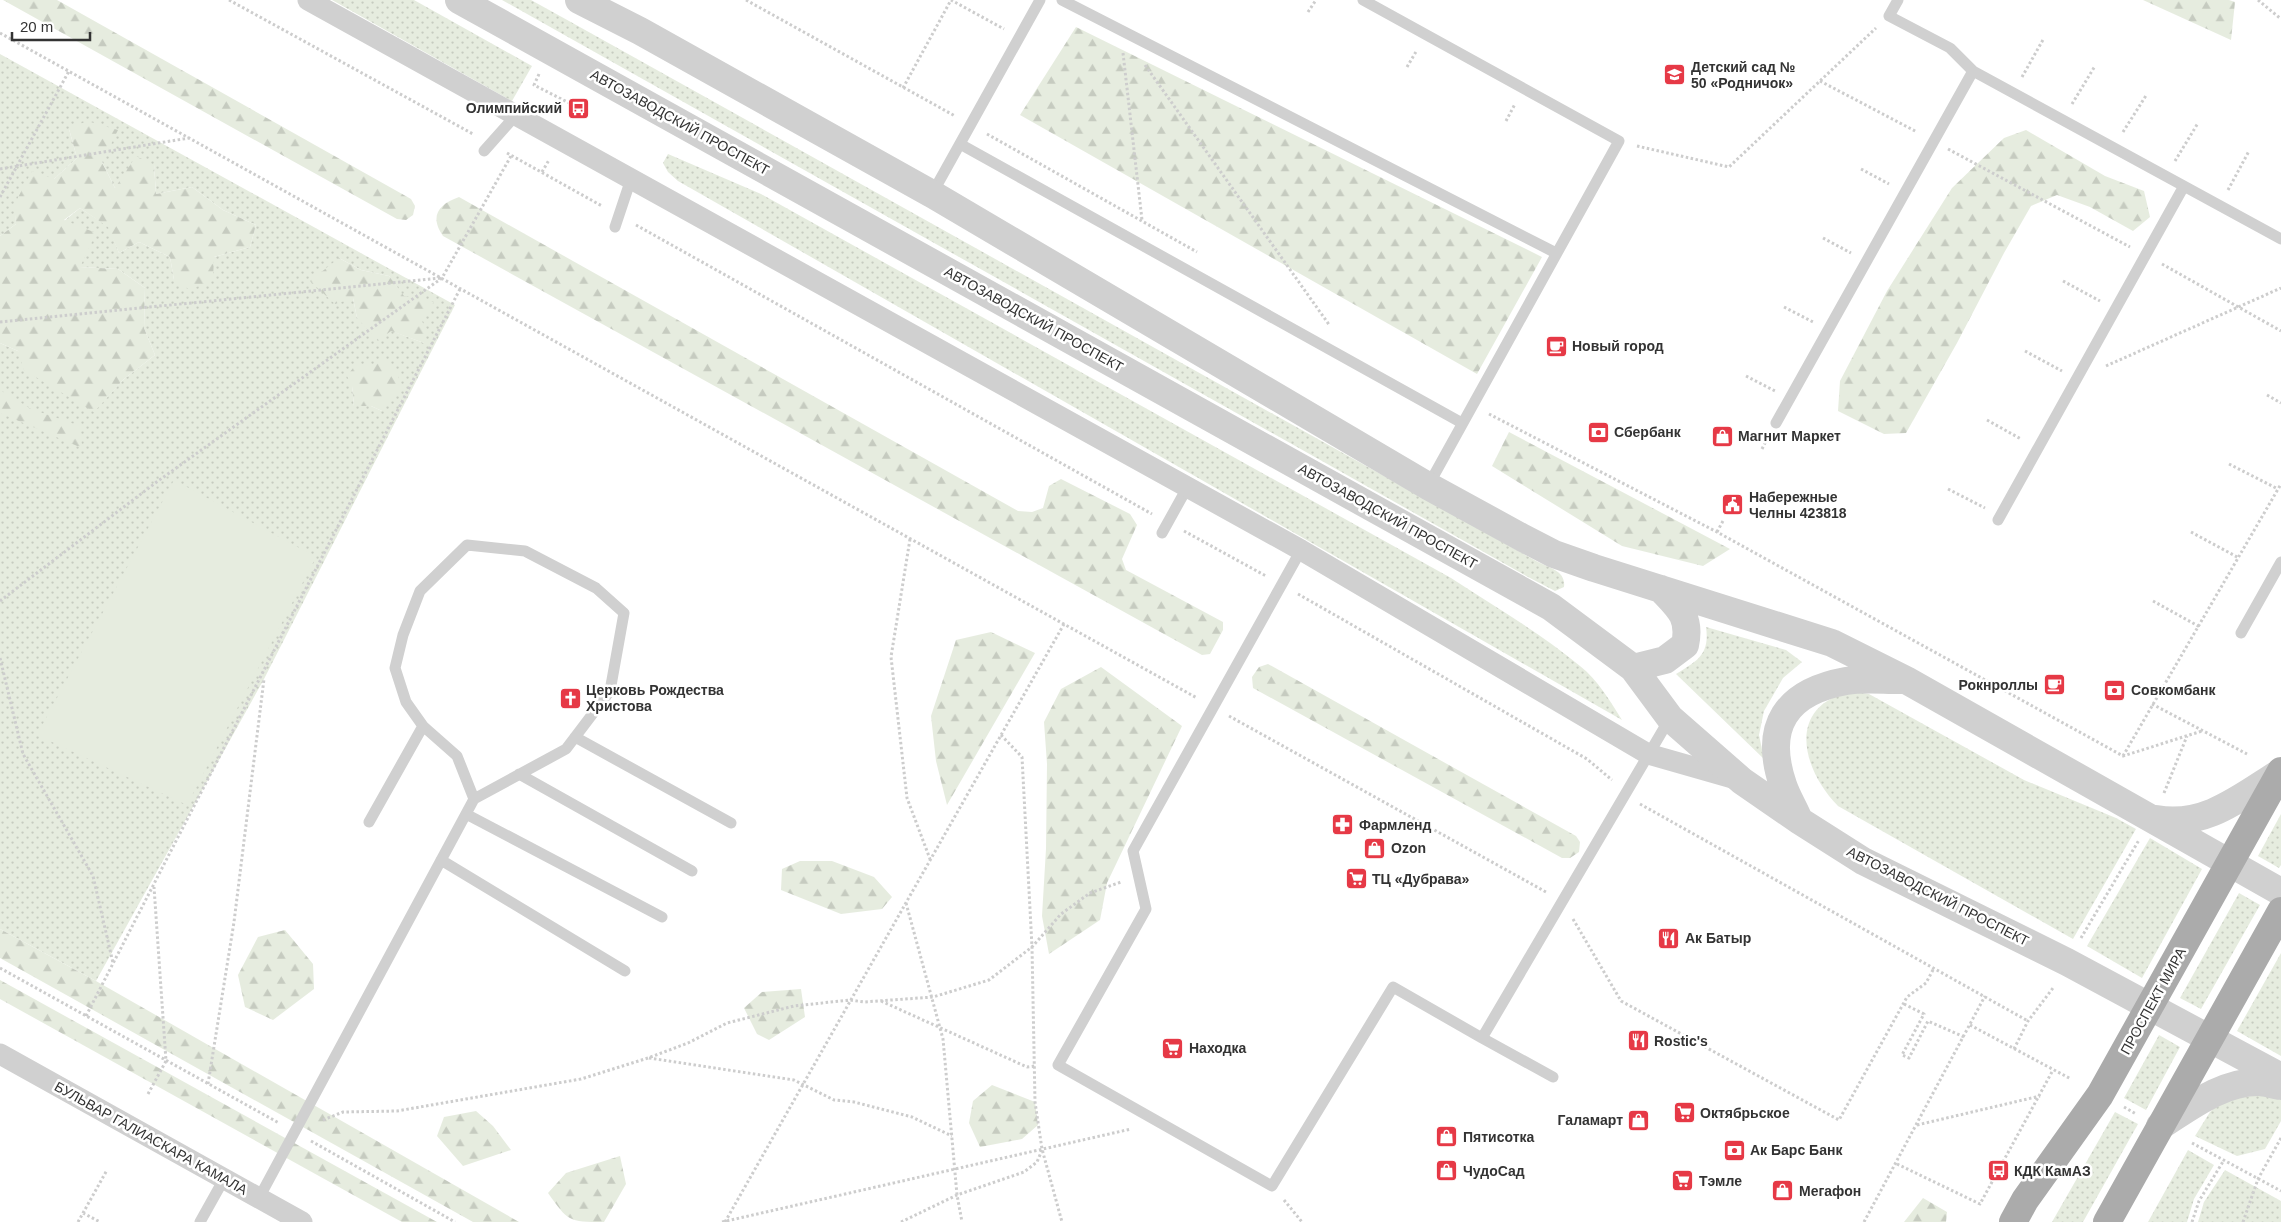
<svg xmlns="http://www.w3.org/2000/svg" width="2281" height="1222" font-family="Helvetica,sans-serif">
<defs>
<pattern id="grass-dots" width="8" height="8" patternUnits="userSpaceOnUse" patternTransform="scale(1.25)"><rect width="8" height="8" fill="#e6ecdf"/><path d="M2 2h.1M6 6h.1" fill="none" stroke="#c6cbc0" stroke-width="1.8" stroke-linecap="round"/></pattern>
<pattern id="forest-firs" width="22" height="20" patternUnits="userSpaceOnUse" patternTransform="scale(1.25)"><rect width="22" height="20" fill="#e6ecdf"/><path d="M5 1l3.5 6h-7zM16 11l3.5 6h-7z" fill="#c6cbc0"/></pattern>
</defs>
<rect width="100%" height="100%" fill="#fff"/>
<path fill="url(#grass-dots)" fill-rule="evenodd" d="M 332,0 L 414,0 L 532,66 L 512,101 Z
M 502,0 L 531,0 L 569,21 L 1538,562 C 1550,568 1566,571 1564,587 L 1555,591 L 1530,578 Z
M 0,54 L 455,305 L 264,679 L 96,981 L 0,929 L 0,343 L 18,351 L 94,411 L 124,379 L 155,355 L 144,328 L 145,288 L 118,269 L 80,267 L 64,221 L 80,208 L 109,227 L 119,253 L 139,242 L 170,257 L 174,280 L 214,257 L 250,247 L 256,225 L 223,210 L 192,187 L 156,194 L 154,165 L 115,188 L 102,162 L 69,129 L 77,158 L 54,179 L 15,205 L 16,224 L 0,236 ZM 339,258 L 361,270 L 389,276 L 421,321 L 424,343 L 357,318 L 353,298 ZM 375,365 L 382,411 L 371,406 L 354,406 L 352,386 Z
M 668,154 L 761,194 L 1451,578 C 1494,606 1540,633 1580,666 C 1598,680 1610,701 1622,720 L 678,181 L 668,172 L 663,163 Z
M 1706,627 L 1786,650 L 1802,662 L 1783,678 L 1764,711 L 1759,735 L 1764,759 L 1676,674 C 1697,661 1710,655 1706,627 Z
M 1852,691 L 1869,694 L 2024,780 L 2116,818 L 2136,829 L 2073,939 L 1838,806 C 1801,768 1786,706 1852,691 Z
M 2281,814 L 2281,865 L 2279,868 L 2258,856 Z
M 2150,838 L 2202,869 L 2142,978 L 2087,946 Z
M 2239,893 L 2260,905 L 2201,1009 L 2180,998 Z
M 2281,953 L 2281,1056 L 2237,1031 Z
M 2159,1035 L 2180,1047 L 2146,1110 L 2124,1098 Z
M 2266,1093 L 2281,1100 L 2281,1121 L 2265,1149 L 2237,1156 L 2195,1136 L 2210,1112 L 2221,1101 Z
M 2115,1112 L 2138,1124 L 2083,1222 L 2052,1222 Z
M 2188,1150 L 2214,1165 L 2194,1199 L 2187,1222 L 2148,1222 Z
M 2225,1170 L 2281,1201 L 2281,1222 L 2198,1222 L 2204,1202 Z"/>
<path fill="url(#forest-firs)" d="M 3,0 L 57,0 L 411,199 L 415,206 L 413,215 L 406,220 L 397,219 Z
M 2143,0 L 2229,0 L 2235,2 L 2231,40 Z
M 1076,27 L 1542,257 L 1477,374 L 1020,115 Z
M 87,121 L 118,130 L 102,162 L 115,188 L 136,156 L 154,165 L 156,194 L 192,187 L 223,210 L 256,225 L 250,247 L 214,257 L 213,279 L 190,290 L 174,280 L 170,257 L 139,242 L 119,253 L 108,227 L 80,208 L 64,220 L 96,233 L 80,267 L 118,269 L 145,288 L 144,328 L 155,355 L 124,379 L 94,412 L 24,370 L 18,351 L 0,343 L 0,236 L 16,224 L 14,205 L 32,171 L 54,179 L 77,158 L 69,129 Z
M 2026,130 L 2105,176 L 2144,191 L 2150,217 L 2133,231 L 2090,207 L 2057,195 L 2031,206 L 2004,253 L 1957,343 L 1906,433 L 1884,434 L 1838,411 L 1840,381 L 1887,291 L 1952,188 L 2004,138 Z
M 459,197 L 1018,511 L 1032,512 L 1043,508 L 1049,486 L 1061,479 L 1130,514 L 1137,525 L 1122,559 L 1126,570 L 1223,622 L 1223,630 L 1210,654 L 1202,655 L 443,236 C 429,216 439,204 459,197 Z
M 339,258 L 361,270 L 389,276 L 404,296 L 434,302 L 421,320 L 427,329 L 424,343 L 391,331 L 378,341 L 357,318 L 353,298 L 335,304 L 310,281 Z
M 382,358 L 398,372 L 400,389 L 382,411 L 371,406 L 354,406 L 352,386 L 347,376 L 356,364 L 375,365 Z
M 0,390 L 31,409 L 80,426 L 82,448 L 0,413 Z
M 1509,432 L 1730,549 L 1703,566 L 1622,546 L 1492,466 Z
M 991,632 L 1035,653 L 947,805 L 936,761 L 931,716 L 956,640 Z
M 1268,664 L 1576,836 L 1580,842 L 1579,852 L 1570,858 L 1562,858 L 1253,688 L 1252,677 L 1259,667 Z
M 1101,667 L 1182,726 L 1107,883 L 1100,920 L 1049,954 L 1042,916 L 1046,849 L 1047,764 L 1044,722 L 1061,689 Z
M 800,861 L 832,861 L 874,877 L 892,897 L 882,909 L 841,914 L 781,890 L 782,869 Z
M 0,929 L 96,981 L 519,1222 L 473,1222 L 0,958 Z
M 285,930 L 313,964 L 314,989 L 273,1020 L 245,1007 L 238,975 L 258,937 Z
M 0,980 L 437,1222 L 402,1222 L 0,999 Z
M 801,989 L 805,1017 L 769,1040 L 757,1034 L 744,1008 L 762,992 Z
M 992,1085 L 1035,1102 L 1038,1125 L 1022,1139 L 980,1147 L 969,1123 L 973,1101 Z
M 476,1111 L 493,1126 L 511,1150 L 463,1166 L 437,1136 L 444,1117 Z
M 620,1156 L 626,1184 L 604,1222 C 568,1222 568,1221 548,1193 L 566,1173 Z
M 1923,1198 L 1947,1212 L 1946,1222 L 1904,1222 Z"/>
<path fill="#e6ecdf" d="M 174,480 L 316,557 L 187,805 L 37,735 Z"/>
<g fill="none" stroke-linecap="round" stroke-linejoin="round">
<path stroke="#cdcdcd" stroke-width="3" stroke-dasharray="2.5 2.5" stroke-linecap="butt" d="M 229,0 L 473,134
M 746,0 L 955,116
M 2258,0 L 2281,19
M 1308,12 L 1316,0
M 0,33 L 1197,698
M 1123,53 L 1142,220
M 1145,65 L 1330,326
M 1407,67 L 1417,50
M 539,74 L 534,85 L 577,107 L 570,119
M 2022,77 L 2044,38
M 1820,81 L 1917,132
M 903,88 L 951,0 L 1004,29
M 2072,104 L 2095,66
M 1506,121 L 1515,104
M 2123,132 L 2147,94
M 987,134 L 1197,252
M 1637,146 L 1729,167 L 1876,28
M 1948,149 L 2130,247
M 507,153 L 602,206
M 2175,161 L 2198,123
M 0,169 L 189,138
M 1861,169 L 1889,184
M 542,172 L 549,160
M 2228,190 L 2249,151
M 0,197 L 69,71
M 636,225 L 1152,514
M 1823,238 L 1851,253
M 2162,264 L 2281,331
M 2063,281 L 2100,301
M 1784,307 L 1813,322
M 0,322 L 441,278
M 2025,351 L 2062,371
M 2106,366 L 2281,288
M 1746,376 L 1775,391
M 2267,395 L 2281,403
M 1489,414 L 1717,532 L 2123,756 L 2202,731
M 1987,420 L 2021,439
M 1762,449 L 1767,439
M 2229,464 L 2278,489
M 1948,489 L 1985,508
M 1184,531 L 1266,576
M 1717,532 L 1724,519
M 2191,532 L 2239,558
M 910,539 L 891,657 L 907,798 L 930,859
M 1298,594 L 1587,759 L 1612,780
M 0,601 L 158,481 L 442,278 L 511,156
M 2153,601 L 2200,627
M 0,658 L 23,754 L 93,876 L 113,963
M 2152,704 L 2247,754
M 1229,716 L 1546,892
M 1001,735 L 1022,757 L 1032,947 L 1035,1102 L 1042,1149 L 1062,1222
M 2123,756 L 2281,484
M 2164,793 L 2187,736
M 1640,804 L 2028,1021
M 906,903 L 943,1039 L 957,1195 L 962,1222
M 1573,919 L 1621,1001 L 1839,1120 L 1907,997 L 1926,983 L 1934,968
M 2081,938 L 2139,840
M 0,968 L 279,1123
M 881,1001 L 1027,1067 L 1035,1066
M 1904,1004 L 1924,1014 L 1902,1055 L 1909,1058 L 1928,1021 L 1964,1037
M 86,1016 L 460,289
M 1970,1025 L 2071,1079
M 2014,1049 L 2028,1021 L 2053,988
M 649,1058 L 794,1080 L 834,1100 L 854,1102 L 912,1117 L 952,1136
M 208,1084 L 234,922 L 264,679
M 148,1094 L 166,1061 L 154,887
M 2124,1107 L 2136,1114
M 323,1120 L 343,1112 L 397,1111 L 581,1079 L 648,1058 L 688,1043 L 727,1023 L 794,1006 L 850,1000 L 864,1002 L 933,997 L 989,980 L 1032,947 L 1061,914 L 1090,893 L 1121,882
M 1917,1125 L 2040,1096
M 311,1141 L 455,1222
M 2192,1143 L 2281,1191
M 1897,1164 L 1980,1204 L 2053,1070
M 1284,1200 L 1302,1222
M 83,1213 L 100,1222
M 78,1222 L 107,1170
M 722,1222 L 1131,1129
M 725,1222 L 1064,624
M 901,1222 L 957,1195 L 1024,1172 L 1037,1162 L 1042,1150
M 1864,1222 L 1985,996
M 2192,1222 L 2199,1201 L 2224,1160
M 2243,1222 L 2258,1179 L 2281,1138"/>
<path stroke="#d0d0d0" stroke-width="11" d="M 1062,0 L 1556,253
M 1363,0 L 1619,141 L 1428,486
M 1898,0 L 1889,16 L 1950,48 L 1973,71 L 2281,239
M 960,144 L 1462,423
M 484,151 L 516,115
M 932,194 L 1040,0
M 615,227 L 631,179
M 1776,423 L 1973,71
M 1998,520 L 2184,186
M 1162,533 L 1187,488
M 1301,550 L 1133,851 L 1146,909 L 1058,1065 L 1272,1186 L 1393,987 L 1482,1038
M 2241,633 L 2281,562
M 575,737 L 731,823
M 519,774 L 692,871
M 466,814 L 662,917
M 369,822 L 423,726
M 441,860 L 625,971
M 1553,1077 L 1482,1038 L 1670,718
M 259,1198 L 474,799 L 566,749 L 610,691 L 624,613 L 596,588 L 525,551 L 467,545 L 420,591 L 403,635 L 395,668 L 406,702 L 423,726 L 457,756 L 474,799
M 200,1222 L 224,1179"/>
<path stroke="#d0d0d0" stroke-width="21" d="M 308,0 L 1301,550 L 1648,754 L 1739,780
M 0,1054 L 302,1222"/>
<path stroke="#d0d0d0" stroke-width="28" d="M 459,0 L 1551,607 L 1633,668 L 1670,718 L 1742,781 L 1800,821 L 1863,861 L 2067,962 L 2281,1077
M 579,0 L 640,31 L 932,194 L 1428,486 L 1523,538 L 1554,554 L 1594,568 L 1832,643 L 1906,680 L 2281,892
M 1633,668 L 1665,660 L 1685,645 C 1691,617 1679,608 1661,589
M 2156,819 C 2205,828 2241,797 2281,772
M 1799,820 C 1794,808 1787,797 1783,785 C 1763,726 1786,692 1846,681 C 1862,678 1882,680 1899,680
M 2160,1126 C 2189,1108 2221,1082 2258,1082 C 2265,1082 2274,1085 2281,1086"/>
<path stroke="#ababab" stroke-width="28" d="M 2013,1222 L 2025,1200 L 2100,1095 L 2281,771
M 2107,1222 L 2281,911"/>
</g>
<defs>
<symbol id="school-square" viewBox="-11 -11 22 22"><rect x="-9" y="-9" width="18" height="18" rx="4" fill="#e63946" stroke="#fff"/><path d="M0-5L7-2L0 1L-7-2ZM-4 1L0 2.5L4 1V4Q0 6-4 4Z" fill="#fff"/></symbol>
<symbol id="bus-square" viewBox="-11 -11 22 22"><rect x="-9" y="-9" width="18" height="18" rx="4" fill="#e63946" stroke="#fff"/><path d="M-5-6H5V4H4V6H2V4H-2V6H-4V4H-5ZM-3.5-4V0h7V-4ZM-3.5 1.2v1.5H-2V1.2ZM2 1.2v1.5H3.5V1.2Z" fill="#fff"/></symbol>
<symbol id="cafe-square" viewBox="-11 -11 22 22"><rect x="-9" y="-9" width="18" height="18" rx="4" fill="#e63946" stroke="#fff"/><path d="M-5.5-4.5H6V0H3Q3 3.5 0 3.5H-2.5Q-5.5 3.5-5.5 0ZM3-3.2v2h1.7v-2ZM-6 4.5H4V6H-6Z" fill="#fff"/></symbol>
<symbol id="bank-square" viewBox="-11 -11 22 22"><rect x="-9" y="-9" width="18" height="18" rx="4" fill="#e63946" stroke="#fff"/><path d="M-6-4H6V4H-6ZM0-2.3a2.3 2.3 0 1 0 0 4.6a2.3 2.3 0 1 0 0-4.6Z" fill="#fff"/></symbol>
<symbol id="shop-square" viewBox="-11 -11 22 22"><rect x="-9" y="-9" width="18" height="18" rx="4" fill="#e63946" stroke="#fff"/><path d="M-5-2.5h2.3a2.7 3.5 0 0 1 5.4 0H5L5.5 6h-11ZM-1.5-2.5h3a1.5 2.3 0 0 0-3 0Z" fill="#fff"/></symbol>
<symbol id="civic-square" viewBox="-11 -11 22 22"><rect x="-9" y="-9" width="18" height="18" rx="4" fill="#e63946" stroke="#fff"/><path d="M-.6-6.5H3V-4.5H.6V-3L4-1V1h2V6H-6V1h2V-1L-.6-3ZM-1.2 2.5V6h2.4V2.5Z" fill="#fff"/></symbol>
<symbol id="church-square" viewBox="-11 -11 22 22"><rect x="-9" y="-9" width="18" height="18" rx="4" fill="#e63946" stroke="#fff"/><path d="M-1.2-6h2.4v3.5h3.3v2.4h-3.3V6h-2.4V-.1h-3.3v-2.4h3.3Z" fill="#fff"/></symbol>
<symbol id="pharmacy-square" viewBox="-11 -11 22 22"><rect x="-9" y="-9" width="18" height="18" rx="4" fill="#e63946" stroke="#fff"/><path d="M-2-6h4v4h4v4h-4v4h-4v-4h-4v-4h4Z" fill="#fff"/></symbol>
<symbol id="supermarket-square" viewBox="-11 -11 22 22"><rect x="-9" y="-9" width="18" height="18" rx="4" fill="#e63946" stroke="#fff"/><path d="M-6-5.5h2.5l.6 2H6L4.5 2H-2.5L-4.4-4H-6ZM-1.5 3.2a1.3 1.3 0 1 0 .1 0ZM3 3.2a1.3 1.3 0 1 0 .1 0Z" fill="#fff"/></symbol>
<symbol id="restaurant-square" viewBox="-11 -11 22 22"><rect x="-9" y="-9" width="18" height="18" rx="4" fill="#e63946" stroke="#fff"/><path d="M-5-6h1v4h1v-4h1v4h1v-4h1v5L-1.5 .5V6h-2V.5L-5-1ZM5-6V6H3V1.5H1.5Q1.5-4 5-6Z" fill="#fff"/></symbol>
</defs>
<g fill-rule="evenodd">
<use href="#school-square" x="1662" y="62" width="25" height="25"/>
<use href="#bus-square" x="566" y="96" width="25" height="25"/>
<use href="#cafe-square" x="1544" y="334" width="25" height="25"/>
<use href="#bank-square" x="1586" y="420" width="25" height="25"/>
<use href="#shop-square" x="1710" y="424" width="25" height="25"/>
<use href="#civic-square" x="1720" y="492" width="25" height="25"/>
<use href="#cafe-square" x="2042" y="672" width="25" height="25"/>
<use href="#bank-square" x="2102" y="678" width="25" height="25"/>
<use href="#church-square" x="558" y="686" width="25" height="25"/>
<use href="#pharmacy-square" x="1330" y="812" width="25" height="25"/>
<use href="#shop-square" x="1362" y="836" width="25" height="25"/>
<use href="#supermarket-square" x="1344" y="866" width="25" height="25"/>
<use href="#restaurant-square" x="1656" y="926" width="25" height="25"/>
<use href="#restaurant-square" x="1626" y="1028" width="25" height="25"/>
<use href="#supermarket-square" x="1160" y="1036" width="25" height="25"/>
<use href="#supermarket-square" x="1672" y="1100" width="25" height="25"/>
<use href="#shop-square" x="1626" y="1108" width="25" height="25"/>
<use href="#shop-square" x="1434" y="1124" width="25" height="25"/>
<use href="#bank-square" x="1722" y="1138" width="25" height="25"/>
<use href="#shop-square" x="1434" y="1158" width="25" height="25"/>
<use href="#bus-square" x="1986" y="1158" width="25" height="25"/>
<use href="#supermarket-square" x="1670" y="1168" width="25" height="25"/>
<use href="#shop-square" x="1770" y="1178" width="25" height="25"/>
</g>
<g text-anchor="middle" stroke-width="5" stroke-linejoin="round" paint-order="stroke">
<g font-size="14" font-weight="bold" fill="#333" stroke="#fff" text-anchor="start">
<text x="1691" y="72">Детский сад №<tspan x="1691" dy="16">50 «Родничок»</tspan></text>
<text x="562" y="113" text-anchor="end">Олимпийский</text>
<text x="1572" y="351">Новый город</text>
<text x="1614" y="437">Сбербанк</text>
<text x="1738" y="441">Магнит Маркет</text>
<text x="1749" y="502">Набережные<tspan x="1749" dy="16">Челны 423818</tspan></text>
<text x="2038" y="690" text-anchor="end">Рокнроллы</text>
<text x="586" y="695">Церковь Рождества<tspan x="586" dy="16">Христова</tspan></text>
<text x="2131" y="695">Совкомбанк</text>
<text x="1359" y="830">Фармленд</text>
<text x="1391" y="853">Ozon</text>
<text x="1372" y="884">ТЦ «Дубрава»</text>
<text x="1685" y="943">Ак Батыр</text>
<text x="1654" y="1046">Rostic's</text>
<text x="1189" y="1053">Находка</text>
<text x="1700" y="1118">Октябрьское</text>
<text x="1623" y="1125" text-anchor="end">Галамарт</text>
<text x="1463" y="1142">Пятисотка</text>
<text x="1750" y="1155">Ак Барс Банк</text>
<text x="1463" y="1176">ЧудоСад</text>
<text x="2014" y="1176">КДК КамАЗ</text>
<text x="1699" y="1186">Тэмле</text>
<text x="1799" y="1196">Мегафон</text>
</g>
<g font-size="14" fill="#333" stroke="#fff">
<text transform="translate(680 122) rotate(29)" y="5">АВТОЗАВОДСКИЙ ПРОСПЕКТ</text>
<text transform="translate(1034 319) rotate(29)" y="5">АВТОЗАВОДСКИЙ ПРОСПЕКТ</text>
<text transform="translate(1388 516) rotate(29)" y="5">АВТОЗАВОДСКИЙ ПРОСПЕКТ</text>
<text transform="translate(1938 896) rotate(27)" y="5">АВТОЗАВОДСКИЙ ПРОСПЕКТ</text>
<text transform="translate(2153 1001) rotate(-61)" y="5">ПРОСПЕКТ МИРА</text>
<text transform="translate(151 1138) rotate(29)" y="5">БУЛЬВАР ГАЛИАСКАРА КАМАЛА</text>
</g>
</g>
<path d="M12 32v8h78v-8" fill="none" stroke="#333333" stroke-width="2.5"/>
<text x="20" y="32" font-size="15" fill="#333333" stroke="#ffffff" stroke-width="4" paint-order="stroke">20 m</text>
</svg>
